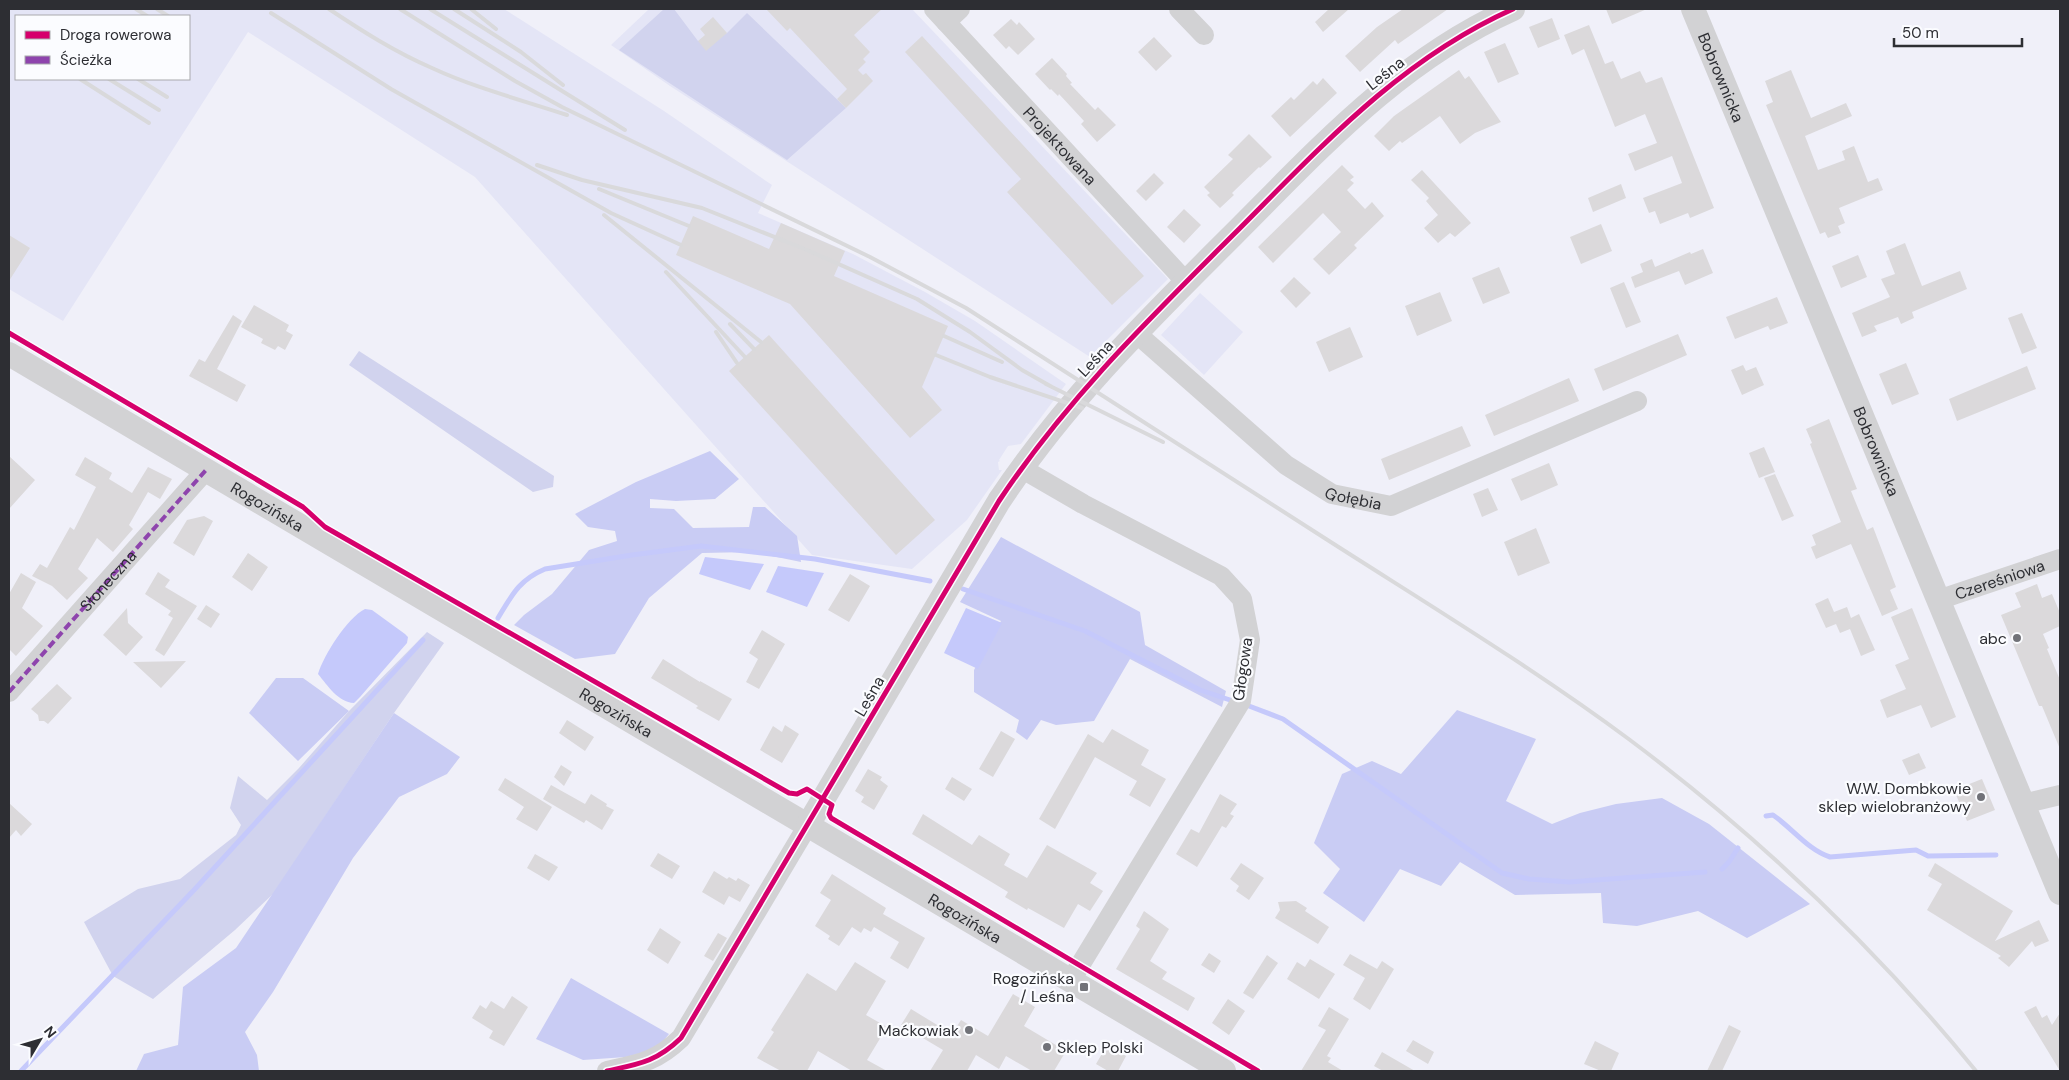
<svg xmlns="http://www.w3.org/2000/svg" width="2069" height="1080" font-family="'DM Sans',sans-serif">
<rect width="100%" height="100%" fill="#f0f0f9"/>
<path fill="#e4e5f6" fill-rule="evenodd" d="M 9,9 L 504,9 L 664,111 L 772,185 L 758,213 L 853,254 L 925,292 L 975,321 L 1066,384 L 1021,444 L 1008,446 L 999,460 L 1000,461 L 998,462 L 999,470 L 1002,470 L 967,520 L 912,569 L 812,555 L 475,177 L 248,32 L 63,321 L 9,289 ZM 16,16 L 189,16 L 189,79 L 16,79 Z
M 649,9 L 912,9 L 1168,279 L 1090,357 L 670,86 L 611,45 Z
M 1200,293 L 1243,332 L 1204,375 L 1161,335 Z"/>
<path fill="#d1d3ee" d="M 664,9 L 674,9 L 698,41 L 727,33 L 747,13 L 846,108 L 787,160 L 619,50 Z
M 359,351 L 554,476 L 553,487 L 533,492 L 349,365 Z
M 427,632 L 444,643 L 394,713 L 274,893 L 235,930 L 153,999 L 113,976 L 84,922 L 138,889 L 180,879 L 236,835 L 241,825 L 230,808 L 238,776 L 267,800 L 299,768 L 349,711 Z"/>
<path fill="#c9ccf4" d="M 710,451 L 739,479 L 715,499 L 676,501 L 650,499 L 650,508 L 674,509 L 693,528 L 749,527 L 753,507 L 765,507 L 797,536 L 801,562 L 752,552 L 702,553 L 649,598 L 615,654 L 575,659 L 514,625 L 524,615 L 552,594 L 589,550 L 617,541 L 615,531 L 588,527 L 575,514 L 636,482 Z
M 1001,537 L 1140,612 L 1145,645 L 1226,691 L 1222,707 L 1130,659 L 1094,721 L 1056,725 L 1041,720 L 1027,740 L 1016,732 L 1019,720 L 974,692 L 974,670 L 1001,621 L 960,602 Z
M 276,678 L 303,678 L 349,711 L 298,761 L 249,713 Z
M 1457,710 L 1536,739 L 1506,801 L 1552,824 L 1580,813 L 1616,804 L 1662,798 L 1709,824 L 1810,904 L 1747,938 L 1698,911 L 1637,926 L 1603,923 L 1601,893 L 1515,895 L 1460,862 L 1441,886 L 1400,869 L 1364,922 L 1323,893 L 1340,869 L 1314,843 L 1342,774 L 1372,761 L 1401,774 Z
M 394,713 L 460,757 L 447,774 L 399,797 L 353,858 L 273,992 L 245,1032 L 257,1055 L 259,1071 L 136,1071 L 144,1054 L 178,1045 L 183,987 L 236,948 Z
M 571,978 L 669,1034 L 657,1049 L 626,1057 L 583,1060 L 536,1039 Z"/>
<path fill="#c5c9fb" d="M 705,557 L 764,564 L 750,590 L 699,574 Z
M 778,566 L 824,573 L 807,607 L 766,592 Z
M 966,608 L 1002,623 L 978,669 L 944,653 Z
M 365,609 L 372,610 L 405,634 L 408,637 L 407,643 L 360,697 L 354,703 C 338,702 328,686 318,674 C 324,655 347,618 365,609 Z"/>
<g fill="none" stroke-linecap="round" stroke-linejoin="round">
<path stroke="#c5c9fb" stroke-width="5" d="M 963,589 L 1085,631 L 1200,690 L 1230,700
M 498,618 C 512,595 519,580 545,569 L 632,555 L 701,546 L 815,559 L 930,581
M 1249,706 L 1283,719 L 1502,873 L 1529,879 L 1569,882 L 1705,872
M 1766,816 L 1773,815 C 1792,828 1808,850 1830,857 L 1916,850 L 1928,856 L 1996,855
M 1722,869 L 1729,862 L 1738,848
M 21,1071 L 195,889 L 423,640"/>
</g>
<path fill="#dbd9db" d="M 766,9 L 882,9 L 854,35 L 870,52 L 863,59 L 866,62 L 858,70 L 863,75 L 866,73 L 873,81 L 846,108 L 837,99 L 847,89 L 790,28 L 787,31 Z
M 1329,9 L 1349,9 L 1323,32 L 1315,22 Z
M 1403,9 L 1448,9 L 1398,44 L 1395,40 L 1360,72 L 1345,56 L 1377,27 Z
M 1606,9 L 1647,9 L 1612,24 Z
M 713,17 L 727,33 L 706,51 L 698,41 L 705,35 L 700,29 Z
M 1552,18 L 1560,39 L 1538,48 L 1529,27 Z
M 1011,19 L 1017,25 L 1019,22 L 1035,39 L 1018,55 L 1009,46 L 1006,49 L 993,35 Z
M 1589,25 L 1605,64 L 1613,61 L 1621,79 L 1640,71 L 1646,83 L 1662,77 L 1714,208 L 1690,218 L 1688,213 L 1660,224 L 1655,211 L 1649,213 L 1643,198 L 1682,183 L 1672,156 L 1635,171 L 1628,154 L 1657,143 L 1645,114 L 1615,127 L 1584,49 L 1572,55 L 1564,35 Z
M 922,36 L 1144,276 L 1112,305 L 1007,192 L 1021,179 L 905,52 Z
M 1154,37 L 1172,56 L 1156,71 L 1138,52 Z
M 1505,43 L 1519,74 L 1498,83 L 1484,52 Z
M 1052,58 L 1067,74 L 1066,76 L 1072,83 L 1070,84 L 1095,110 L 1098,107 L 1116,125 L 1097,142 L 1081,124 L 1084,121 L 1059,94 L 1058,96 L 1051,89 L 1050,90 L 1035,74 Z
M 1459,70 L 1465,79 L 1469,76 L 1501,122 L 1475,133 L 1460,144 L 1440,116 L 1402,143 L 1400,141 L 1389,151 L 1374,136 L 1394,116 Z
M 1791,70 L 1811,118 L 1846,103 L 1852,116 L 1805,136 L 1818,170 L 1845,160 L 1842,151 L 1854,146 L 1868,182 L 1878,178 L 1883,190 L 1839,208 L 1845,223 L 1838,226 L 1841,233 L 1828,238 L 1825,232 L 1820,234 L 1766,105 L 1773,102 L 1765,81 Z
M 1323,78 L 1337,93 L 1290,137 L 1271,116 L 1291,97 L 1294,100 L 1313,81 L 1317,85 Z
M 1249,134 L 1272,157 L 1260,168 L 1259,167 L 1232,193 L 1234,195 L 1220,208 L 1207,195 L 1210,193 L 1204,187 L 1233,159 L 1228,155 Z
M 1342,165 L 1354,177 L 1350,180 L 1354,183 L 1347,190 L 1365,209 L 1372,202 L 1384,216 L 1354,245 L 1357,248 L 1329,275 L 1313,259 L 1341,232 L 1323,213 L 1273,263 L 1258,247 Z
M 1422,170 L 1471,223 L 1455,237 L 1450,233 L 1438,243 L 1424,228 L 1438,215 L 1426,201 L 1429,198 L 1411,180 Z
M 1154,173 L 1164,183 L 1146,201 L 1136,191 Z
M 1621,184 L 1626,198 L 1593,212 L 1588,198 Z
M 1184,209 L 1201,225 L 1184,243 L 1167,227 Z
M 693,216 L 769,249 L 781,223 L 845,251 L 834,276 L 948,326 L 922,387 L 942,410 L 910,438 L 790,304 L 676,255 Z
M 1601,224 L 1612,251 L 1581,264 L 1570,237 Z
M 9,235 L 30,248 L 9,281 Z
M 1905,243 L 1922,286 L 1960,271 L 1967,289 L 1912,312 L 1914,318 L 1901,324 L 1898,317 L 1874,326 L 1877,331 L 1862,337 L 1852,313 L 1890,297 L 1881,279 L 1895,274 L 1886,251 Z
M 1703,249 L 1713,273 L 1685,285 L 1679,271 L 1635,288 L 1631,277 L 1643,272 L 1640,264 L 1652,259 L 1655,267 L 1690,252 L 1691,254 Z
M 1858,255 L 1867,277 L 1841,288 L 1832,266 Z
M 1499,267 L 1510,293 L 1483,304 L 1472,278 Z
M 1294,277 L 1311,293 L 1296,308 L 1280,291 Z
M 1624,282 L 1641,322 L 1626,328 L 1610,288 Z
M 1440,292 L 1452,321 L 1417,336 L 1405,306 Z
M 1777,297 L 1788,323 L 1770,330 L 1768,326 L 1735,339 L 1726,317 Z
M 254,305 L 289,325 L 286,331 L 293,335 L 285,350 L 278,346 L 275,350 L 261,343 L 263,339 L 241,327 Z
M 2022,313 L 2037,348 L 2022,354 L 2008,318 Z
M 233,315 L 242,321 L 217,369 L 246,385 L 237,402 L 189,376 L 199,359 L 205,362 Z
M 1350,327 L 1363,357 L 1329,372 L 1316,342 Z
M 1678,334 L 1687,355 L 1603,391 L 1594,369 Z
M 769,335 L 935,520 L 896,555 L 729,371 Z
M 1906,363 L 1919,394 L 1892,405 L 1879,374 Z
M 1743,365 L 1746,371 L 1756,367 L 1764,385 L 1742,395 L 1731,370 Z
M 2027,366 L 2036,389 L 1957,421 L 1949,399 Z
M 1569,378 L 1579,401 L 1494,436 L 1485,415 Z
M 1829,419 L 1857,489 L 1851,491 L 1867,530 L 1873,527 L 1896,587 L 1890,590 L 1898,609 L 1882,616 L 1851,544 L 1816,559 L 1811,547 L 1816,545 L 1812,535 L 1841,522 L 1810,444 L 1812,443 L 1806,429 Z
M 1462,426 L 1471,446 L 1389,480 L 1381,459 Z
M 1764,447 L 1775,472 L 1759,478 L 1749,453 Z
M 9,456 L 35,480 L 9,509 Z
M 85,457 L 112,473 L 109,479 L 132,493 L 148,467 L 172,479 L 160,499 L 148,492 L 129,525 L 133,529 L 113,552 L 97,538 L 78,569 L 88,578 L 67,600 L 52,586 L 32,576 L 40,564 L 47,568 L 70,527 L 74,530 L 96,487 L 75,475 Z
M 1549,463 L 1558,485 L 1521,501 L 1511,479 Z
M 1775,474 L 1794,516 L 1782,521 L 1764,478 Z
M 1488,488 L 1498,510 L 1482,517 L 1473,494 Z
M 204,516 L 213,521 L 194,556 L 173,543 L 187,520 Z
M 1536,528 L 1550,563 L 1518,576 L 1504,542 Z
M 248,553 L 268,567 L 252,591 L 232,577 Z
M 158,572 L 170,580 L 165,587 L 197,606 L 164,656 L 155,650 L 173,618 L 168,615 L 171,611 L 145,594 Z
M 21,573 L 36,582 L 22,608 L 43,626 L 16,656 L 9,649 L 9,594 Z
M 850,574 L 870,586 L 849,622 L 828,610 Z
M 2037,584 L 2042,598 L 2052,594 L 2060,613 L 2060,626 L 2043,634 L 2049,648 L 2047,649 L 2060,680 L 2060,749 L 2042,706 L 2039,706 L 2001,615 L 2021,607 L 2015,593 Z
M 1828,598 L 1834,612 L 1847,607 L 1851,618 L 1859,614 L 1875,650 L 1861,656 L 1850,629 L 1840,633 L 1836,624 L 1826,628 L 1815,604 Z
M 206,605 L 220,614 L 211,628 L 197,619 Z
M 127,608 L 128,623 L 143,637 L 126,656 L 103,635 Z
M 1912,608 L 1956,717 L 1931,728 L 1921,705 L 1887,718 L 1880,700 L 1906,689 L 1895,665 L 1909,659 L 1891,617 Z
M 762,630 L 785,644 L 759,689 L 746,682 L 758,659 L 749,653 Z
M 663,659 L 700,682 L 700,681 L 732,699 L 719,721 L 696,708 L 698,706 L 651,678 Z
M 186,661 L 161,688 L 133,662 Z
M 57,684 L 72,698 L 48,724 L 44,721 L 39,721 L 38,715 L 31,709 Z
M 567,720 L 594,737 L 585,751 L 559,733 Z
M 785,725 L 799,734 L 782,763 L 760,750 L 773,726 L 782,732 Z
M 1112,729 L 1149,750 L 1141,765 L 1166,779 L 1150,807 L 1129,795 L 1137,781 L 1095,757 L 1055,829 L 1039,819 L 1088,734 L 1103,743 Z
M 1001,731 L 1015,739 L 993,777 L 979,769 Z
M 1919,753 L 1926,768 L 1909,775 L 1902,760 Z
M 561,765 L 572,772 L 564,786 L 554,777 Z
M 868,769 L 882,777 L 880,780 L 888,786 L 874,810 L 861,802 L 864,797 L 855,791 Z
M 952,777 L 972,789 L 964,801 L 945,789 Z
M 505,778 L 552,807 L 537,831 L 516,819 L 524,807 L 498,790 Z
M 1982,779 L 1995,810 L 1967,821 L 1954,790 Z
M 551,785 L 585,804 L 591,794 L 607,804 L 606,806 L 614,810 L 602,830 L 586,820 L 584,823 L 543,799 Z
M 1220,794 L 1237,804 L 1230,814 L 1234,816 L 1226,828 L 1222,826 L 1197,867 L 1176,854 L 1191,829 L 1199,833 Z
M 9,803 L 32,824 L 21,836 L 16,830 L 9,838 Z
M 923,814 L 972,845 L 979,835 L 1010,854 L 1004,865 L 1027,878 L 1047,845 L 1097,873 L 1090,883 L 1103,891 L 1090,911 L 1078,904 L 1064,928 L 1028,908 L 1027,910 L 1005,897 L 1008,892 L 912,834 Z
M 658,853 L 680,866 L 672,879 L 650,866 Z
M 535,854 L 558,867 L 549,881 L 527,868 Z
M 1241,863 L 1264,878 L 1249,900 L 1236,891 L 1239,886 L 1230,879 Z
M 1935,863 L 2013,911 L 1995,941 L 2039,920 L 2049,941 L 2035,947 L 2032,941 L 2009,967 L 1998,958 L 2001,956 L 1927,910 L 1942,884 L 1928,876 Z
M 714,871 L 727,879 L 729,877 L 736,881 L 738,878 L 750,885 L 740,902 L 729,896 L 724,905 L 702,892 Z
M 832,874 L 886,908 L 883,914 L 925,938 L 908,969 L 890,958 L 899,942 L 874,927 L 871,932 L 864,928 L 861,933 L 852,927 L 839,946 L 828,939 L 830,936 L 815,926 L 831,900 L 820,893 Z
M 1296,901 L 1307,908 L 1305,911 L 1329,927 L 1318,944 L 1275,918 L 1280,910 L 1278,902 Z
M 1144,911 L 1169,929 L 1150,961 L 1167,972 L 1162,979 L 1195,998 L 1188,1011 L 1116,969 L 1140,929 L 1136,926 Z
M 660,928 L 681,942 L 668,964 L 647,950 Z
M 718,933 L 727,938 L 713,961 L 704,956 Z
M 1209,953 L 1221,961 L 1214,973 L 1201,965 Z
M 1350,954 L 1377,969 L 1382,961 L 1394,969 L 1370,1010 L 1353,999 L 1365,978 L 1343,965 Z
M 1267,955 L 1278,963 L 1253,999 L 1243,993 Z
M 1310,959 L 1335,974 L 1319,999 L 1287,979 L 1297,962 L 1305,967 Z
M 855,962 L 886,981 L 866,1015 L 887,1027 L 867,1060 L 887,1071 L 852,1071 L 818,1051 L 807,1071 L 781,1071 L 757,1058 L 774,1032 L 771,1030 L 807,973 L 836,991 Z
M 1013,994 L 1035,1007 L 1024,1026 L 1066,1051 L 1054,1071 L 1032,1071 L 1006,1056 L 999,1069 L 976,1055 L 967,1071 L 930,1071 L 943,1050 L 901,1025 L 911,1009 L 952,1034 L 961,1020 L 988,1036 Z
M 512,996 L 528,1007 L 504,1046 L 489,1038 L 493,1031 L 472,1018 L 480,1005 L 486,1009 L 491,1001 L 504,1009 Z
M 1228,999 L 1245,1011 L 1229,1035 L 1212,1023 Z
M 2036,1006 L 2042,1018 L 2047,1015 L 2052,1025 L 2060,1013 L 2060,1071 L 2024,1012 Z
M 1329,1007 L 1349,1019 L 1327,1056 L 1331,1058 L 1328,1062 L 1343,1071 L 1301,1071 L 1326,1030 L 1318,1026 Z
M 1729,1025 L 1741,1031 L 1722,1071 L 1707,1071 Z
M 1413,1040 L 1434,1052 L 1428,1064 L 1406,1051 Z
M 1595,1041 L 1619,1053 L 1611,1071 L 1601,1071 L 1584,1064 Z
M 1107,1045 L 1126,1056 L 1118,1071 L 1108,1071 L 1096,1064 Z
M 1382,1052 L 1415,1071 L 1383,1071 L 1374,1066 Z"/>
<g fill="none" stroke-linecap="round" stroke-linejoin="round">
<g stroke="#d2d2d4" stroke-width="20">
<path id="s1" d="M 934,9 L 1186,282"/>
<path d="M 1179,9 L 1204,35"/>
<path d="M 946,22 L 960,9"/>
<path id="s2" d="M 1136,333 L 1286,465 L 1332,494 L 1391,506 L 1637,401"/>
<path d="M 1021,468 L 1083,504 L 1221,576 L 1242,599 L 1250,640 L 1241,701 L 1071,980"/>
<path id="s3" d="M 1938,600 L 2060,559"/>
<path d="M 9,692 L 206,470"/>
<path d="M 2023,804 L 2060,795"/>
<path d="M 607,1071 C 639,1064 656,1062 681,1038 L 808,825"/>
</g>
<g stroke="#d2d2d4" stroke-width="24">
<path id="s4" d="M 1693,9 L 2060,893"/>
<path id="s5" d="M 9,354 L 1224,1071"/>
<path d="M 808,825 L 999,501 C 1067,399 1147,321 1233,235 C 1320,148 1399,60 1513,9"/>
</g>
<path stroke="#d9d9db" stroke-width="4" d="M 136,9 L 147,16
M 157,9 L 168,16
M 329,9 C 362,31 395,52 432,68 C 475,88 522,100 567,115
M 400,9 L 515,81 L 562,107 L 870,257 L 966,308 C 1086,385 1206,462 1326,539 C 1429,605 1533,668 1630,740 C 1758,836 1875,947 1976,1071
M 430,9 L 625,130
M 454,9 L 521,52 L 563,85
M 471,9 L 496,29
M 271,13 L 391,89 L 437,115 L 611,213 L 681,245
M 80,79 L 149,123
M 109,79 L 159,110
M 138,79 L 167,97
M 537,165 L 582,180 L 702,208 L 807,250 L 917,299 L 970,332 L 1022,370 L 1052,387
M 599,189 L 689,226
M 604,215 L 761,342
M 666,272 L 745,357
M 730,324 L 754,349
M 716,332 L 737,363
M 944,336 L 1002,362
M 936,355 L 990,377 L 1082,408
M 1046,384 L 1163,442"/>
<path stroke="#8e44ad" stroke-width="4" stroke-dasharray="8 4" stroke-linecap="butt" id="s6" d="M 9,692 L 206,470"/>
<defs>
<path id="cycleway" d="M 9,333 L 303,507 L 325,527 L 789,793 L 797,794 L 807,789 L 832,805 L 829,814 L 831,818 L 1258,1071
M 607,1071 C 639,1064 656,1062 681,1038 L 999,501 C 1067,399 1147,321 1233,235 C 1320,148 1399,60 1513,9"/>
</defs>
<use href="#cycleway" stroke="#fbfcff" stroke-width="8"/>
<use href="#cycleway" stroke="#d6006c" stroke-width="5"/>
</g>
<g fill="#717278" stroke="#fbfcff" stroke-width="2">
<circle cx="2017" cy="638" r="5"/>
<circle cx="1981" cy="797" r="5"/>
<rect x="1079" y="982" width="10" height="10" rx="2.5"/>
<circle cx="969" cy="1030" r="5"/>
<circle cx="1047" cy="1047" r="5"/>
</g>
<g text-anchor="middle" stroke-width="4.5" stroke-linejoin="round" paint-order="stroke">
<g font-size="16" fill="#2d2e33" stroke="#fbfcff">
<text transform="translate(1385 73) rotate(-38)" y="6">Leśna</text>
<text dy="6" stroke="none"><textPath href="#s4" startOffset="74">Bobrownicka</textPath></text>
<text dy="6" stroke="none"><textPath href="#s1" startOffset="186">Projektowana</textPath></text>
<text transform="translate(1095 358) rotate(-47)" y="6">Leśna</text>
<text dy="6" stroke="none"><textPath href="#s4" startOffset="479">Bobrownicka</textPath></text>
<text dy="6" stroke="none"><textPath href="#s2" startOffset="276">Gołębia</textPath></text>
<text dy="6" stroke="none"><textPath href="#s5" startOffset="300">Rogozińska</textPath></text>
<text dy="6" stroke="none"><textPath href="#s3" startOffset="65">Czereśniowa</textPath></text>
<text dy="6" stroke="none"><textPath href="#s6" startOffset="149">Słoneczna</textPath></text>
<text transform="translate(1242 669) rotate(-82)" y="6">Głogowa</text>
<text transform="translate(869 696) rotate(-60)" y="6">Leśna</text>
<text dy="6" stroke="none"><textPath href="#s5" startOffset="705">Rogozińska</textPath></text>
<text dy="6" stroke="none"><textPath href="#s5" startOffset="1110">Rogozińska</textPath></text>
</g>
<g font-size="16" fill="#2d2e33" stroke="#fbfcff" text-anchor="end">
<text x="2007" y="644">abc</text>
<text x="1971" y="794">W.W. Dombkowie<tspan x="1971" dy="18">sklep wielobranżowy</tspan></text>
<text x="1074" y="984">Rogozińska<tspan x="1074" dy="18">/ Leśna</tspan></text>
<text x="959" y="1036">Maćkowiak</text>
<text x="1057" y="1053" text-anchor="start">Sklep Polski</text>
</g>
</g>
<rect width="2069" height="1080" fill="none" stroke="#2d2e33" stroke-width="20"/>
<rect x="15" y="15" width="175" height="65" fill="#fbfcff" stroke="#a9aaad"/>
<rect x="25" y="31" width="25" height="8" fill="#d6006c" stroke="#a9aaad"/>
<text x="60" y="40" font-size="15" fill="#2d2e33">Droga rowerowa</text>
<rect x="25" y="56" width="25" height="8" fill="#8e44ad" stroke="#a9aaad"/>
<text x="60" y="65" font-size="15" fill="#2d2e33">Ścieżka</text>
<g transform="translate(40 1040) rotate(52)" stroke="#fbfcff" stroke-width="4" paint-order="stroke">
<path d="M0-4L9 19L0 12L-9 19Z" fill="#2d2e33"/>
<text y="-8" font-size="14" font-weight="bold" text-anchor="middle" fill="#2d2e33">N</text>
</g>
<path d="M1894 38v8h128v-8" fill="none" stroke="#2d2e33" stroke-width="2.5"/>
<text x="1902" y="38" font-size="15" fill="#2d2e33" stroke="#fbfcff" stroke-width="4" paint-order="stroke">50 m</text>
</svg>
